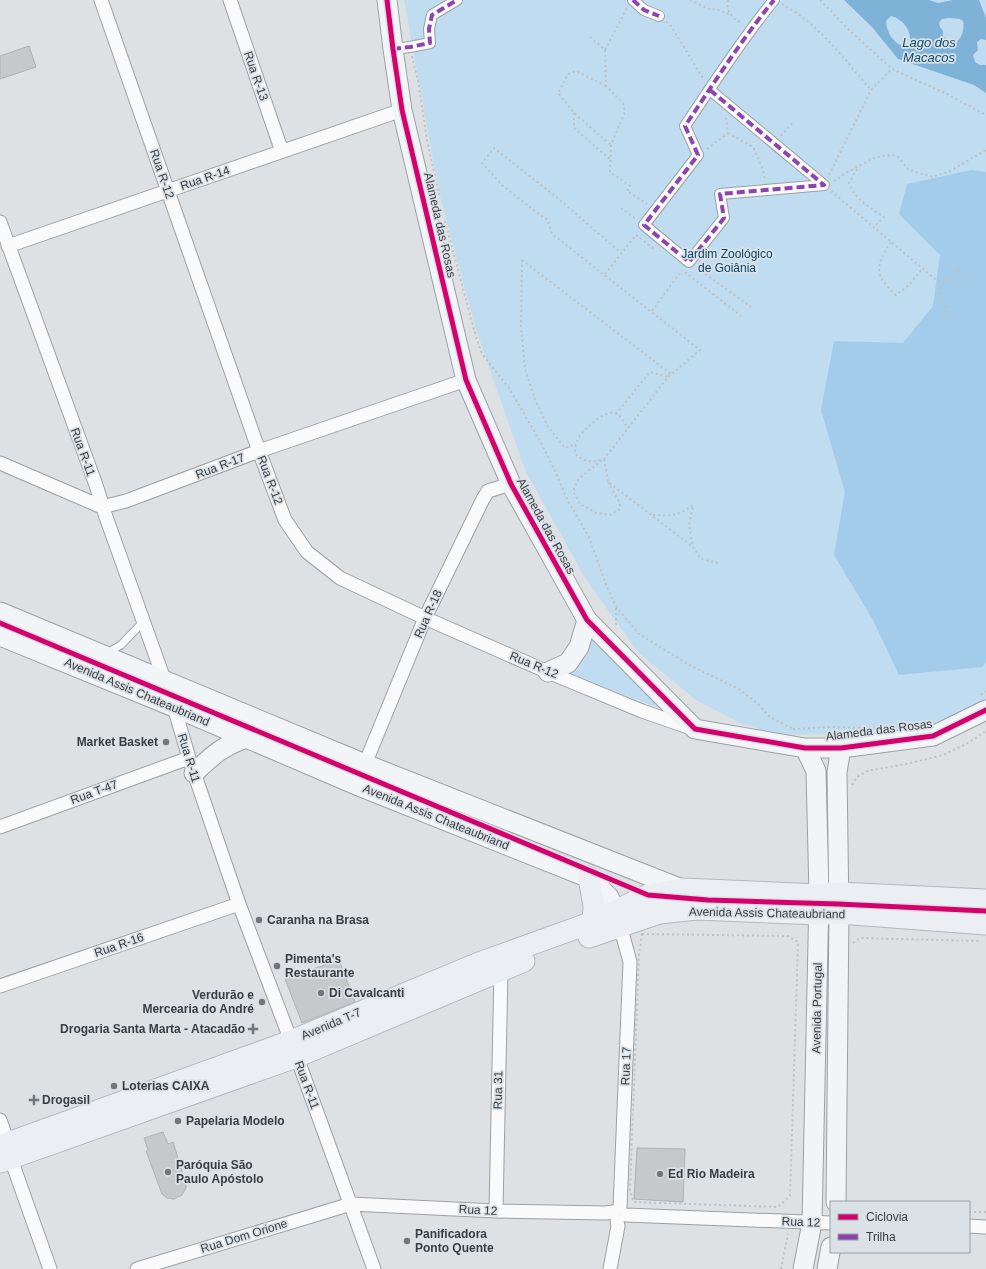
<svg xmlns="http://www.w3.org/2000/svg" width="986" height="1269" font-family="Arial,sans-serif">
<rect width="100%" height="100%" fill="#dee1e4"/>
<path fill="#c0dcf1" d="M 404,0 L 986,0 L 986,702 L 975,708 L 934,723 L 914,729 L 850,734 L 777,735 L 740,723 L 696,700 L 638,652 L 585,578 L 525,470 L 476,330 L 439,193 Z
M 589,634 L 662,709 L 567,673 Z"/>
<path fill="#a2ccea" d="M 972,170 L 986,172 L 986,662 L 982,667 L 899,675 L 873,620 L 834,555 L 845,492 L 821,410 L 834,341 L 903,343 L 933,306 L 940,255 L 899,214 L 907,184 Z"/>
<path fill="#7eb3d7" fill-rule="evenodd" d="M 844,0 L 929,0 L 938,3 L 953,0 L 979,0 L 986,18 L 986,40 L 981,39 L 977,42 L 978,50 L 973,55 L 975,62 L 980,65 L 986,65 L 986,93 L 974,85 L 898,59 L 872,27 ZM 891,16 C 903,19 912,31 910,43 L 907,47 C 894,45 887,34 886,21 ZM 949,18 L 960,19 L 963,21 C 966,35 955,52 943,36 L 943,31 L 940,27 L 939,23 L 942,19 Z"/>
<path fill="#c6c9cb" stroke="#afb2b4" d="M 29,46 L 36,67 L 0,79 L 0,56 Z
M 339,960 L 355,1002 L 302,1023 L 285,979 Z
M 163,1132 L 168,1144 L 173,1142 L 186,1184 L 186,1188 L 182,1195 L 174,1199 L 167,1198 L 162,1194 L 146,1151 L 148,1150 L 144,1138 Z
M 637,1148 L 685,1149 L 683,1202 L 634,1199 Z"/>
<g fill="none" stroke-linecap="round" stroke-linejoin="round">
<defs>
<path id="service" d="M 107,653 L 121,645 L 143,622"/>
<path id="pedestrian" d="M 633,0 L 644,10 L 659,16
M 393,49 L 410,47 L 430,43 L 429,29 L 432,15 L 457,0
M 710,90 L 824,185 L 720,194 L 724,218 L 689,262 L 644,225 L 698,155 L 685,126 C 714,83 742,39 774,0"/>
<path id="minor" d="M 101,0 L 259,451 L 285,520 L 307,552 L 340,578 L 425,618 L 548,672 L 642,711 L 691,728
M 230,0 L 279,143 L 283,151
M 0,222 L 96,485 L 106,517 L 174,707 L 189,758 L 239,904 L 291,1041 L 374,1269
M 8,246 L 402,110
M 0,463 L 102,507 L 126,501 L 259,451 L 466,380
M 365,764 L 425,618 L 483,499 L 488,491 L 511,484
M 0,827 L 189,758
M 620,925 L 630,962 L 620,1208
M 0,986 L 239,904
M 0,1120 L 8,1143 L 12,1162 L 50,1269
M 496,1211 L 501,970
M 626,1215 L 831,1223
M 969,1226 L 986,1227
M 137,1269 L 351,1204 L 496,1211 L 606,1213 L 613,1212
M 610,1269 L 618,1226 L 617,1221"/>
<path id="secondary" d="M 387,0 L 393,49 L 402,110 L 466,380 L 511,484 L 587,620 L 695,729 L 805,748 L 841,748 L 933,736 L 986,710
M 0,612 L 365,764 L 682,889
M 0,636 L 174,707 L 361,787 L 589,878 L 609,897 L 620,925
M 548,672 L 568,663 L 579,647 L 587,620
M 194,773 C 213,755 221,747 246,738
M 836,1202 L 839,913 L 837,772 L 841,748
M 803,1269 L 812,1223 L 819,895 L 816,771 L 805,748
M 827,1269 L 831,1247"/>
<path id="primary" d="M 589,878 L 594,906 L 593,922
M 589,937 L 659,913 L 697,909 L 819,914 L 839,913 L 986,924
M 0,1146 L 291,1041 L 479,963 L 593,922 L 648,895 L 682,889 L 819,895 L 838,893 L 986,900
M 0,1162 L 296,1057 L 524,961"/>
</defs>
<use href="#service" stroke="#9da0a3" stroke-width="9"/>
<use href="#pedestrian" stroke="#9da0a3" stroke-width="12"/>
<use href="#minor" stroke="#9da0a3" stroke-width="15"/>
<use href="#secondary" stroke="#9da0a3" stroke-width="21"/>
<use href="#primary" stroke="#b0b9c0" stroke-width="23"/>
<path stroke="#bec1c1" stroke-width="2" stroke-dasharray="2 3" stroke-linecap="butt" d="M 690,0 L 711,10 L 716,9 L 729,14
M 728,0 C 726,11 732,20 743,23
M 820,0 L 849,30 L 892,69 L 947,94 L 986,115
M 782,4 C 819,24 844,59 871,90
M 666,22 L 671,26 L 704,80
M 590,37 L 605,50 L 627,8
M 605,50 L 606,86 L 623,103 L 625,112 L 611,145 L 610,172 L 630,186 L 627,191 L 647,204
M 412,56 L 418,81 L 427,140 L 439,195
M 606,86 L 576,71 L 568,74 L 558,93 L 574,113 L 611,145
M 574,113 L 574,128 L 611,160
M 728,133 L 753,147 L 763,169 L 765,181
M 781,136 L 794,121
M 707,149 L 728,133 L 726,118
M 857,169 L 849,183 C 855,199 870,208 884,217 L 874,227
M 829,175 L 871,90 L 892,69
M 834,181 C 840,178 844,173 850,171 C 867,162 877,153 897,156 L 909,170 L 933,177 L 950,171 L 986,150
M 831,191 L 942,285
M 621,208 L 636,219
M 445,221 L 476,337 L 482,354 L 509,388 L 541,443 L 556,473 L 568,501 L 589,537 L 608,590 L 616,606 L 639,634 L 691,666 L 739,689 L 757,703 L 770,717 L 793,729 L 794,731
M 636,235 L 654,249
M 891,242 C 875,265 874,276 896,295 L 910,284 L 923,268
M 622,254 L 560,200 L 494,148 L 482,163 L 502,185 L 535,211 L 548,220 L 552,234 L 700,350 L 668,377 L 604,459 C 590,463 586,462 575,454 C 575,451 575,447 576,444 C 578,437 584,431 589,426 C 605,412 618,404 627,429
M 522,260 L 521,327 L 525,369 L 536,402 L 547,425 L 565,448 L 576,444
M 522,260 L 671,374
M 697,268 L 751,307
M 685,272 L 741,316
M 605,274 L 636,235
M 652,311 L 682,270
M 953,321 L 939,296 L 942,285 L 954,276 L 958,268 L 974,280
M 616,414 L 650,372 L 668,377
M 608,482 L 620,503 L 619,510 L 610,515 L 596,513 L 580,504 L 573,491 L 579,478 L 604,459 L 608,482 L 693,547
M 653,515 C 672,516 677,516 693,505 L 689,525 L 693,547 L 701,559 L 718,563
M 616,608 L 616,627
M 981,695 L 986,691
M 793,729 L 832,727 L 866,728
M 852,785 L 857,777 L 867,771 L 906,764 L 943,755 L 968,743 L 986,731
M 642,934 L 788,936 L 798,942 L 790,1196 L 778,1207 L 633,1202 L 630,1190 L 639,955 Z
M 853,943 L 860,938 L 981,941
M 969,1212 L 986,1212
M 781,1269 L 788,1234"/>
<use href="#service" stroke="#fafafb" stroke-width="7"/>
<use href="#pedestrian" stroke="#fafafb" stroke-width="10"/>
<use href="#minor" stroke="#fafafb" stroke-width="13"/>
<use href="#secondary" stroke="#f2f5f8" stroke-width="19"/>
<use href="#primary" stroke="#ebeff3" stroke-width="21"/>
<path stroke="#8e44ad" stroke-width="4" stroke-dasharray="8 4" stroke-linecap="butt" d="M 633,0 L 644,10 L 659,16
M 393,49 L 410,47 L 430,43 L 429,29 L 432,15 L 457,0
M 710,90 L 824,185 L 720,194 L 724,218 L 689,262 L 644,225 L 698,155 L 685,126 C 714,83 742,39 774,0"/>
<defs>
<path id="cycleway" d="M 387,0 L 393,49 L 402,110 L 466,380 L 511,484 L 587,620 L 695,729 L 805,748 L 841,748 L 933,736 L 986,710
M 0,623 L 648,895 L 708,900 L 838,904 L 986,911"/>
</defs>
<use href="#cycleway" stroke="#dae2e8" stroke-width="8"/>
<use href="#cycleway" stroke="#d6006c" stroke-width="5"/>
</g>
<g fill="#737679" stroke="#dae2e8" stroke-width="1.5">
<circle cx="166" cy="742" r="4"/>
<circle cx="259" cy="920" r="4"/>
<circle cx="277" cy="966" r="4"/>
<circle cx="321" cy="993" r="4"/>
<circle cx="262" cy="1002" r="4"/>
<path d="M251 1023h4v4h4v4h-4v4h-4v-4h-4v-4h4z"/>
<circle cx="114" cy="1086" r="4"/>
<path d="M32 1094h4v4h4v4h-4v4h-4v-4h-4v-4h4z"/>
<circle cx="178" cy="1121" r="4"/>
<circle cx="168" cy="1172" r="4"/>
<circle cx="660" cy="1174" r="4"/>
<circle cx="407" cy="1241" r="4"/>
</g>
<g text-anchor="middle" stroke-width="3.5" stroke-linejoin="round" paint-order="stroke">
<g font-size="12" fill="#3a3d40" stroke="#dae2e8">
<text transform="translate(256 76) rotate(71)" y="4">Rua R-13</text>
<text transform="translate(162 174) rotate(71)" y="4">Rua R-12</text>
<text transform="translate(205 178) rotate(-19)" y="4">Rua R-14</text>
<text transform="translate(440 225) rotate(77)" y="4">Alameda das Rosas</text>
<text transform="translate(83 452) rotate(70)" y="4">Rua R-11</text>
<text transform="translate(220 466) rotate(-21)" y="4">Rua R-17</text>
<text transform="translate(270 480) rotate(69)" y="4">Rua R-12</text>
<text transform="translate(546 526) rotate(61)" y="4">Alameda das Rosas</text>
<text transform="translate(428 614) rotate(-66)" y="4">Rua R-18</text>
<text transform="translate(534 665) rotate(23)" y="4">Rua R-12</text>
<text transform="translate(137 692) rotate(23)" y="4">Avenida Assis Chateaubriand</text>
<text transform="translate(879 730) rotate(-7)" y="4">Alameda das Rosas</text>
<text transform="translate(189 758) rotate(73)" y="4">Rua R-11</text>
<text transform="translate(94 792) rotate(-20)" y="4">Rua T-47</text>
<text transform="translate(436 817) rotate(22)" y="4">Avenida Assis Chateaubriand</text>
<text transform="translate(767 913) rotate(1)" y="4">Avenida Assis Chateaubriand</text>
<text transform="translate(119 945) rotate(-19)" y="4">Rua R-16</text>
<text transform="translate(817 1008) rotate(-89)" y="4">Avenida Portugal</text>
<text transform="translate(331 1024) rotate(-23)" y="4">Avenida T-7</text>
<text transform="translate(626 1066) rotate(-88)" y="4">Rua 17</text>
<text transform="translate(307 1085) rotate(70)" y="4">Rua R-11</text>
<text transform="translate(498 1090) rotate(-89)" y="4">Rua 31</text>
<text transform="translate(478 1210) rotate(3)" y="4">Rua 12</text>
<text transform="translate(801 1222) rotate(2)" y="4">Rua 12</text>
<text transform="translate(244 1236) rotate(-17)" y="4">Rua Dom Orione</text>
</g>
<g font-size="12" fill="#0a4568" stroke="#dae2e8">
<text x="727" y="258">Jardim Zoológico<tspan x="727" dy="14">de Goiânia</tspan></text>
</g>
<g font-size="12" font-weight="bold" fill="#3a3d40" stroke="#dae2e8" text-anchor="start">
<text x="158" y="746" text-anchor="end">Market Basket</text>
<text x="267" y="924">Caranha na Brasa</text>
<text x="285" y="963">Pimenta's<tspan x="285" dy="14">Restaurante</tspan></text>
<text x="329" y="997">Di Cavalcanti</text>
<text x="254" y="999" text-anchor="end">Verdurão e<tspan x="254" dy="14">Mercearia do André</tspan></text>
<text x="245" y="1033" text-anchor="end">Drogaria Santa Marta - Atacadão</text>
<text x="122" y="1090">Loterias CAIXA</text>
<text x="42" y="1104">Drogasil</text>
<text x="186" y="1125">Papelaria Modelo</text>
<text x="176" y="1169">Paróquia São<tspan x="176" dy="14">Paulo Apóstolo</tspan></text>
<text x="668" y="1178">Ed Rio Madeira</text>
<text x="415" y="1238">Panificadora<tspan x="415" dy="14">Ponto Quente</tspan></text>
</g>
<g font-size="13" font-style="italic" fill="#114a6d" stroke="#dae2e8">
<text x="929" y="47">Lago dos<tspan x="929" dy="15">Macacos</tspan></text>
</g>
</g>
<rect x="830" y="1201" width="140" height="52" fill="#dae2e8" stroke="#9aa0a5"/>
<rect x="838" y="1214" width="20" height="6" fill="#d6006c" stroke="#9aa0a5"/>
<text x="866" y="1221" font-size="12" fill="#3a3d40">Ciclovia</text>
<rect x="838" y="1234" width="20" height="6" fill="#8e44ad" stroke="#9aa0a5"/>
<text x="866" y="1241" font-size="12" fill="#3a3d40">Trilha</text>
</svg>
